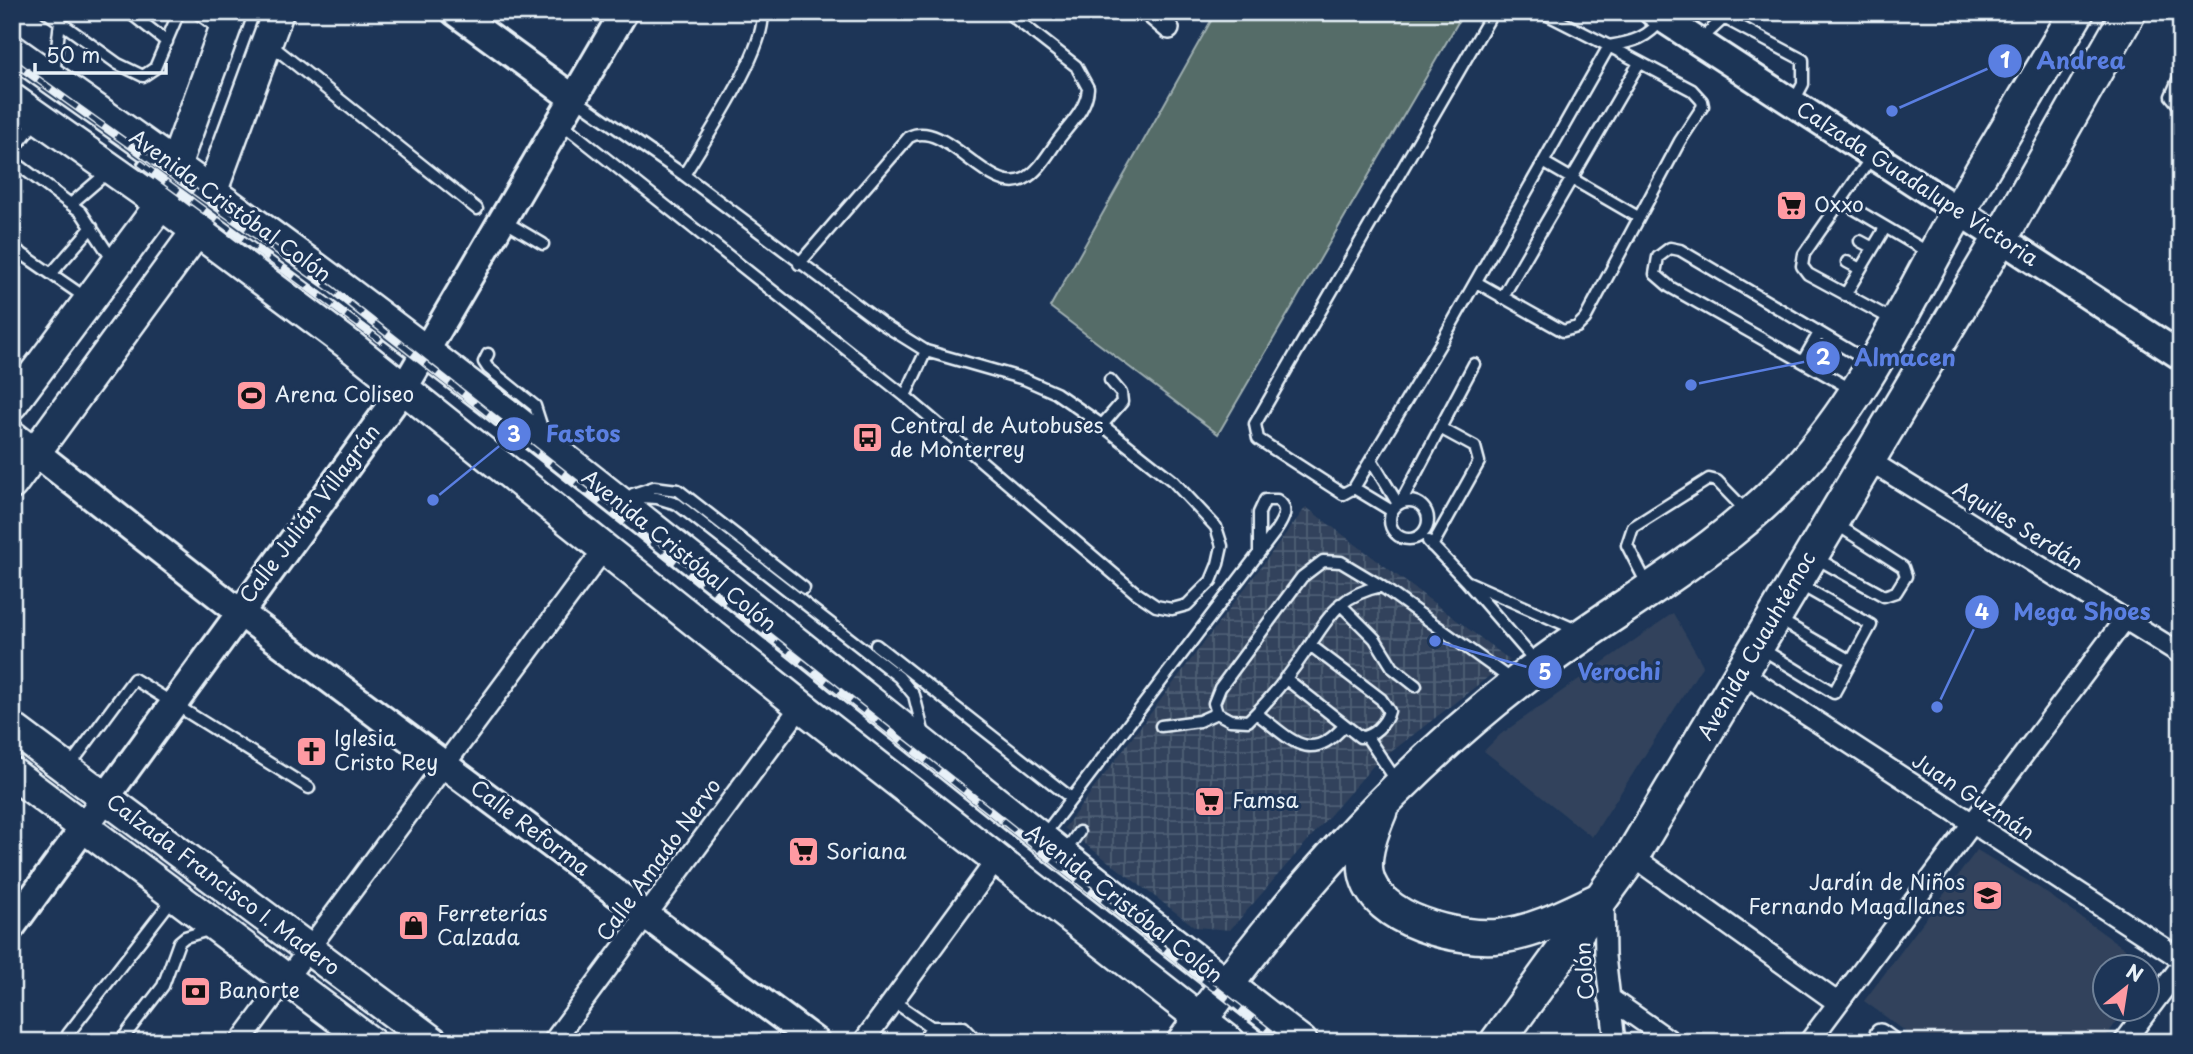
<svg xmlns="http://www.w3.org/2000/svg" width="2193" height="1054" font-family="'Playpen Sans',sans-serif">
<defs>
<pattern id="industrial-grid" width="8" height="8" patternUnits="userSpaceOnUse" patternTransform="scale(1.75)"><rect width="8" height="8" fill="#30425c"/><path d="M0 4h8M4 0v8" fill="none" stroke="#4e5e74"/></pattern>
</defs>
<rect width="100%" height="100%" fill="#1d3557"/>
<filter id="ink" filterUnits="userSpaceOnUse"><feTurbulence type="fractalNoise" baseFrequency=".0143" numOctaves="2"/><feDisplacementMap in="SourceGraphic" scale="14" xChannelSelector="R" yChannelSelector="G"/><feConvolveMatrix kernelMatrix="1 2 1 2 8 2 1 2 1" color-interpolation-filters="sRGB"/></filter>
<g filter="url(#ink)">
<path fill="#30425c" d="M 1673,613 L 1703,665 L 1592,837 L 1484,751 L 1501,734 Z
M 1977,850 L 2038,887 L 2155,970 L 2148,980 L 2148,967 L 2106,967 L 2106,1009 L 2126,1009 L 2102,1042 L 1920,1042 L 1864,1001 Z"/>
<path fill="url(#industrial-grid)" d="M 1306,507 L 1510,660 L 1373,766 L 1230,930 L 1195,927 L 1064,828 Z"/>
<path fill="#556c68" stroke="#9eaeb0" stroke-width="2" d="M 1216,12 L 1464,12 L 1218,434 L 1050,307 Z"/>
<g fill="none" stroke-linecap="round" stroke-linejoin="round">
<defs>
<path id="lane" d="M 46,12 L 118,64 L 143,76 L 155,68 L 179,12
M 129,12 L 167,42
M 196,12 L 221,30
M 1493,12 L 1255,424 L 1258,439 L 1343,494 L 1354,488 L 1442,341 L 1609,46 L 1542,12
M 1700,40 L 1724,18 L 1803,60 L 1803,84 L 1793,103
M 270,44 L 477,209
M 1609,46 C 1633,42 1648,38 1662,19
M 2181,73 L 2171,96 L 2181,108
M 54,75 L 61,12
M 560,122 L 905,396 L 1135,592 L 1156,606 L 1172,609 L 1187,605 L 1211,581 L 1218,564 L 1222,546 L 1216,527 L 1173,481 L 1102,425 L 1056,393 L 1024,379 L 926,351 L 881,323 L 684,175 L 575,99
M 12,152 L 36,121
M 1873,155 L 1841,201 L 1931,254
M 12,160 L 81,212 L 114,262
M 1543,162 L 1638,217
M 684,175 C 703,143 769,45 762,12
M 1841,201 L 1804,254 L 1802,266 L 1808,274 L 1893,320
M 72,203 L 108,172
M 504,221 L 543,244
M 1860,241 L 1873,248
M 12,247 L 86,298
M 1847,262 L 1860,269
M 799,264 L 909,137 C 946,118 989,197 1024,179 C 1039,172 1049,152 1059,139 C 1071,123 1087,108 1088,88 L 1076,66 L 1012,16
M 51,274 L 92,227
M 1476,282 L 1563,331 L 1577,327 L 1585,319 L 1680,141 L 1703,106 L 1702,101 L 1692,90 L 1609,46
M 1845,295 L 1885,228
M 1502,298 L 1639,63
M 488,354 L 484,362 L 488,368 L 535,406 L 544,434
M 1803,361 L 1819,333
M 1851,389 L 1670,287 L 1655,274 L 1658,257 L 1670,248 L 1680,250 L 1869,362
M 905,396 L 926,351
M 1102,425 L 1122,402 L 1121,393 L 1110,380
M 1372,461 L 1398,504
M 1354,488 L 1392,511
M 633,494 L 654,487 L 678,490 L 804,588
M 623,496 L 657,498 L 677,504 L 899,677 L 914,695 L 924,735
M1390 520a19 19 0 1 1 38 0a19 19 0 1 1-38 0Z
M 1401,502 L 1474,364
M 1428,541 L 1466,581
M 1432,546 L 1479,462 L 1475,447 L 1440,428
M 1814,557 L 1884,596 L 1896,592 L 1906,576 L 1903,567 L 1836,524
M 1323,561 L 1341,562 L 1381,586 C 1341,595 1331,613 1310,645 C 1292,672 1271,699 1248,721 L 1230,720 L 1217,713 L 1214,703 L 1220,688 L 1302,577 Z
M 1647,584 L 1627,545 L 1633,527 L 1709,479 L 1717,481 L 1747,512
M 1381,586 L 1513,681
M 1340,604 L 1375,639 L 1393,668 L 1416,686
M 1778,619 L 1851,661
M 876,645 L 1071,798
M 1762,649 L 1834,693 L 1871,625 L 1799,584
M 1536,662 L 1466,581 L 1579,631
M 1285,678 L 1360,737 C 1373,737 1386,723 1389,711 L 1381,699 L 1310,645
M 1256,713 C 1290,738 1309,766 1344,726
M 1161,726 L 1199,721 L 1217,713
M 1367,737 L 1398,783
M 68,768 L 134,679 L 309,788
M 1044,835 L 1275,532 C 1282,521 1291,509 1277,500 L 1265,500 L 1259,513 L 1259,553
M 1064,853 L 1079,832
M 893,1001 L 931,1027 L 964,1027 L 978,1042
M 66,1042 L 68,1034 L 174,897
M 120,1042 L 163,986 L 179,942 L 185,937 L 212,929
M 922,1042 L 931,1027"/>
<path id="street" d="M 1149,12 L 1169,29
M 1867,459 L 2181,654
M 1742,673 L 2181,959
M 1632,856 L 1838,1003
M 1604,897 L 1605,956 L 1615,1042
M 1608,997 L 1672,1042
M 1880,1034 L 1891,1042
M 240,1042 L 604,549
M 553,1042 L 801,706
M 863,1042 L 997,859
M 1809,1042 L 2125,619
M 2124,1042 L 2181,966"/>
<path id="secondary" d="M 455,12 L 573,98
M 1653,12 L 2181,356
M 12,434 L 238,611 L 816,1042
M 12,926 L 404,388 L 624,12"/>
<path id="primary" d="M 12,50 C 132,135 253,220 370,309 C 685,547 988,802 1302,1042
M 12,99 L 161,204 L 348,344 L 801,706 L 1230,1042
M 12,404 L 161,204 L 231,12
M 12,484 L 197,231 L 278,12
M 12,728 L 433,1042
M 12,773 L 370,1042"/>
<path id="highway" d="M 1380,811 C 1372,830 1363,853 1366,873 C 1374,921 1461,941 1501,936 C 1536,932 1569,914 1601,899
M 1184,1042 C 1280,909 1388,783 1518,682 C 1609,610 1714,559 1794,473 C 1859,404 1901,315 1946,233 C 1988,159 2033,86 2077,12
M 1497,1042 L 1632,856 L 2010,222 L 2129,12"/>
</defs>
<use href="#lane" stroke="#e8f1f8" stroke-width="15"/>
<use href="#street" stroke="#e8f1f8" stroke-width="24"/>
<use href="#secondary" stroke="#e8f1f8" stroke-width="32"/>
<use href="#primary" stroke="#e8f1f8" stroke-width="35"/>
<use href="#highway" stroke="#e8f1f8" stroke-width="38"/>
<use href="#lane" stroke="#1d3557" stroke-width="10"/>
<use href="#street" stroke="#1d3557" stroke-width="19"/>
<use href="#secondary" stroke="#1d3557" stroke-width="26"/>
<use href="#primary" stroke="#1d3557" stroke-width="30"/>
<use href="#highway" stroke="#1d3557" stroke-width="33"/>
<defs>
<path id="rail" d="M 12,61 L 331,289 L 1282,1042
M 140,163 L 380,340"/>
</defs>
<use href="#rail" stroke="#e8f1f8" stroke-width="8"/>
<use href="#rail" stroke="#1d3557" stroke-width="5" stroke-dasharray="16" stroke-linecap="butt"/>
</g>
</g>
<defs>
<symbol id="supermarket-square" viewBox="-11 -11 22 22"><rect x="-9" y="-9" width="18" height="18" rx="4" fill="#ff9aa2" stroke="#1d3557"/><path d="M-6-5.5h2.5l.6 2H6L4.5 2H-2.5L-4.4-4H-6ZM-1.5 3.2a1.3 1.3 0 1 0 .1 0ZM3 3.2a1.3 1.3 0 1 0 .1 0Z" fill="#111"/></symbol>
<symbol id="stadium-square" viewBox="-11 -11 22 22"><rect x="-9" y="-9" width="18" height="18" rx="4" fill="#ff9aa2" stroke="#1d3557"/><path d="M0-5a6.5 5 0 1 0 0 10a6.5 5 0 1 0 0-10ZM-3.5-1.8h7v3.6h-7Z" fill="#111"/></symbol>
<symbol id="bus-square" viewBox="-11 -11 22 22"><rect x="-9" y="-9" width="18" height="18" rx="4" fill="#ff9aa2" stroke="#1d3557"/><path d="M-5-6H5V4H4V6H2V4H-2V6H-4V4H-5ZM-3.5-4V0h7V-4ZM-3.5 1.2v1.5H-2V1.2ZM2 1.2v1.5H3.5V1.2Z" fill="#111"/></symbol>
<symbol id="church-square" viewBox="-11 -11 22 22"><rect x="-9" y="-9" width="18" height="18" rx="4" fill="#ff9aa2" stroke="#1d3557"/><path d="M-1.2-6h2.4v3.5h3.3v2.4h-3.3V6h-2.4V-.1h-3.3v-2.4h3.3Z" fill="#111"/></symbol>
<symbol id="school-square" viewBox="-11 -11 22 22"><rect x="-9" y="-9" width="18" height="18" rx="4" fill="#ff9aa2" stroke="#1d3557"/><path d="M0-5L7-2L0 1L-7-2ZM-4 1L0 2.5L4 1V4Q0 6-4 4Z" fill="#111"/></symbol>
<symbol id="shop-square" viewBox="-11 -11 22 22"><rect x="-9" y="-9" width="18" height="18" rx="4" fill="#ff9aa2" stroke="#1d3557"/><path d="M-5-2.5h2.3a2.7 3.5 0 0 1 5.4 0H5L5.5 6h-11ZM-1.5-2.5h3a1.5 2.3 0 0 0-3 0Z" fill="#111"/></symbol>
<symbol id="bank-square" viewBox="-11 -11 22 22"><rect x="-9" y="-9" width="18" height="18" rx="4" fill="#ff9aa2" stroke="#1d3557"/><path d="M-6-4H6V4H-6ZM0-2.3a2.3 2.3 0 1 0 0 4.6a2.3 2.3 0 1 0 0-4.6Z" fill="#111"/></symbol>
</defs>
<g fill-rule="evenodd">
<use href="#supermarket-square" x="1774" y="188" width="35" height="35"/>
<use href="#stadium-square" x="234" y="378" width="35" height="35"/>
<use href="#bus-square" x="850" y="420" width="35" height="35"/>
<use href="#church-square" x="294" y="734" width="35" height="35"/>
<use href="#supermarket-square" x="1192" y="784" width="35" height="35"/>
<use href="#supermarket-square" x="786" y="834" width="35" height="35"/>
<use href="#school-square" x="1970" y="878" width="35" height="35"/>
<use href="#shop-square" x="396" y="908" width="35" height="35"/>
<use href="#bank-square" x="178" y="974" width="35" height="35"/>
</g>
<g text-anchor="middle" stroke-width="6" stroke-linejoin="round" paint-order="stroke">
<g font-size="21" fill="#e8f1f8" stroke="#1d3557">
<text transform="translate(1917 184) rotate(33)" y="7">Calzada Guadalupe Victoria</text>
<text transform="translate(230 206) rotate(36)" y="7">Avenida Cristóbal Colón</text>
<text transform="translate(310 514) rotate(-53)" y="7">Calle Julián Villagrán</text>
<text transform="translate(2018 526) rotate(32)" y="7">Aquiles Serdán</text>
<text transform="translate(679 551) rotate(39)" y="7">Avenida Cristóbal Colón</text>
<text transform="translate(1757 646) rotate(-60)" y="7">Avenida Cuauhtémoc</text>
<text transform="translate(1973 797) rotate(33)" y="7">Juan Guzmán</text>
<text transform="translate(530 828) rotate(37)" y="7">Calle Reforma</text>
<text transform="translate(659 860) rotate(-54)" y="7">Calle Amado Nervo</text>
<text transform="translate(223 885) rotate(37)" y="7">Calzada Francisco I. Madero</text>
<text transform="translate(1124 904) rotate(38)" y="7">Avenida Cristóbal Colón</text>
<text transform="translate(1585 971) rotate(-94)" y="7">Colón</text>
</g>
<g font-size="21" fill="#e8f1f8" stroke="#1d3557" text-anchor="start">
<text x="1814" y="212">Oxxo</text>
<text x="275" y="402">Arena Coliseo</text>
<text x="890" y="433">Central de Autobuses<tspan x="890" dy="24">de Monterrey</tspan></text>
<text x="334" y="746">Iglesia<tspan x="334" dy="24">Cristo Rey</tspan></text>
<text x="1232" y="808">Famsa</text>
<text x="826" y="859">Soriana</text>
<text x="1965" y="890" text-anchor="end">Jardín de Niños<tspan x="1965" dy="24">Fernando Magallanes</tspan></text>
<text x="437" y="921">Ferreterías<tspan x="437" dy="24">Calzada</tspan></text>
<text x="218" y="998">Banorte</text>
</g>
</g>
<path fill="none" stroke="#5a7fe2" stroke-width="2.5" d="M1892 111L2005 61M1691 385L1823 358M433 500L514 434M1937 707L1982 612M1435 641L1545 672"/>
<g fill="#5a7fe2" stroke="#1d3557" stroke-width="2.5">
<circle cx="1892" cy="111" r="7"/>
<circle cx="1691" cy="385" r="7"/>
<circle cx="433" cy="500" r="7"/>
<circle cx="1937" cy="707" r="7"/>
<circle cx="1435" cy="641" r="7"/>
<circle cx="2005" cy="61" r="18"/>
<circle cx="1823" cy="358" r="18"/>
<circle cx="514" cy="434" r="18"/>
<circle cx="1982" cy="612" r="18"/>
<circle cx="1545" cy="672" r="18"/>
</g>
<g font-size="21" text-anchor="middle" font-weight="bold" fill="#fff">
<text x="2005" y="68">1</text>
<text x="1823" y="365">2</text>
<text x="514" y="442">3</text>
<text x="1982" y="620">4</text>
<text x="1545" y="680">5</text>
</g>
<g font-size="23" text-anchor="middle" font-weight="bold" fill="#5a7fe2" stroke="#1d3557" stroke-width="6" stroke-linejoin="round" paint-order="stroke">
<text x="2081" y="69">Andrea</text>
<text x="1905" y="366">Almacen</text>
<text x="583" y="442">Fastos</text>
<text x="2082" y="620">Mega Shoes</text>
<text x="1619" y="680">Verochi</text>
</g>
<rect width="2193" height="1054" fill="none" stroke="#1d3557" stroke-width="42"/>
<rect x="21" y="21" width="2151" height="1012" fill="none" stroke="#e8f1f8" stroke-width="2.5" filter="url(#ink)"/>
<g transform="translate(2126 988) rotate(30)"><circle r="33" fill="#1d3557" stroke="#6e8097" stroke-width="2"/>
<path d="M0-5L12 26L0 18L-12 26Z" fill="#ff9aa2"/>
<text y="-10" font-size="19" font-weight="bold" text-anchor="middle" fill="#e8f1f8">N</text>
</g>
<path d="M35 63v10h131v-10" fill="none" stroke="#e8f1f8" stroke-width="3.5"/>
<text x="46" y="63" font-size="21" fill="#e8f1f8" stroke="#1d3557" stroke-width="5" paint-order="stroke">50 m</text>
</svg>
